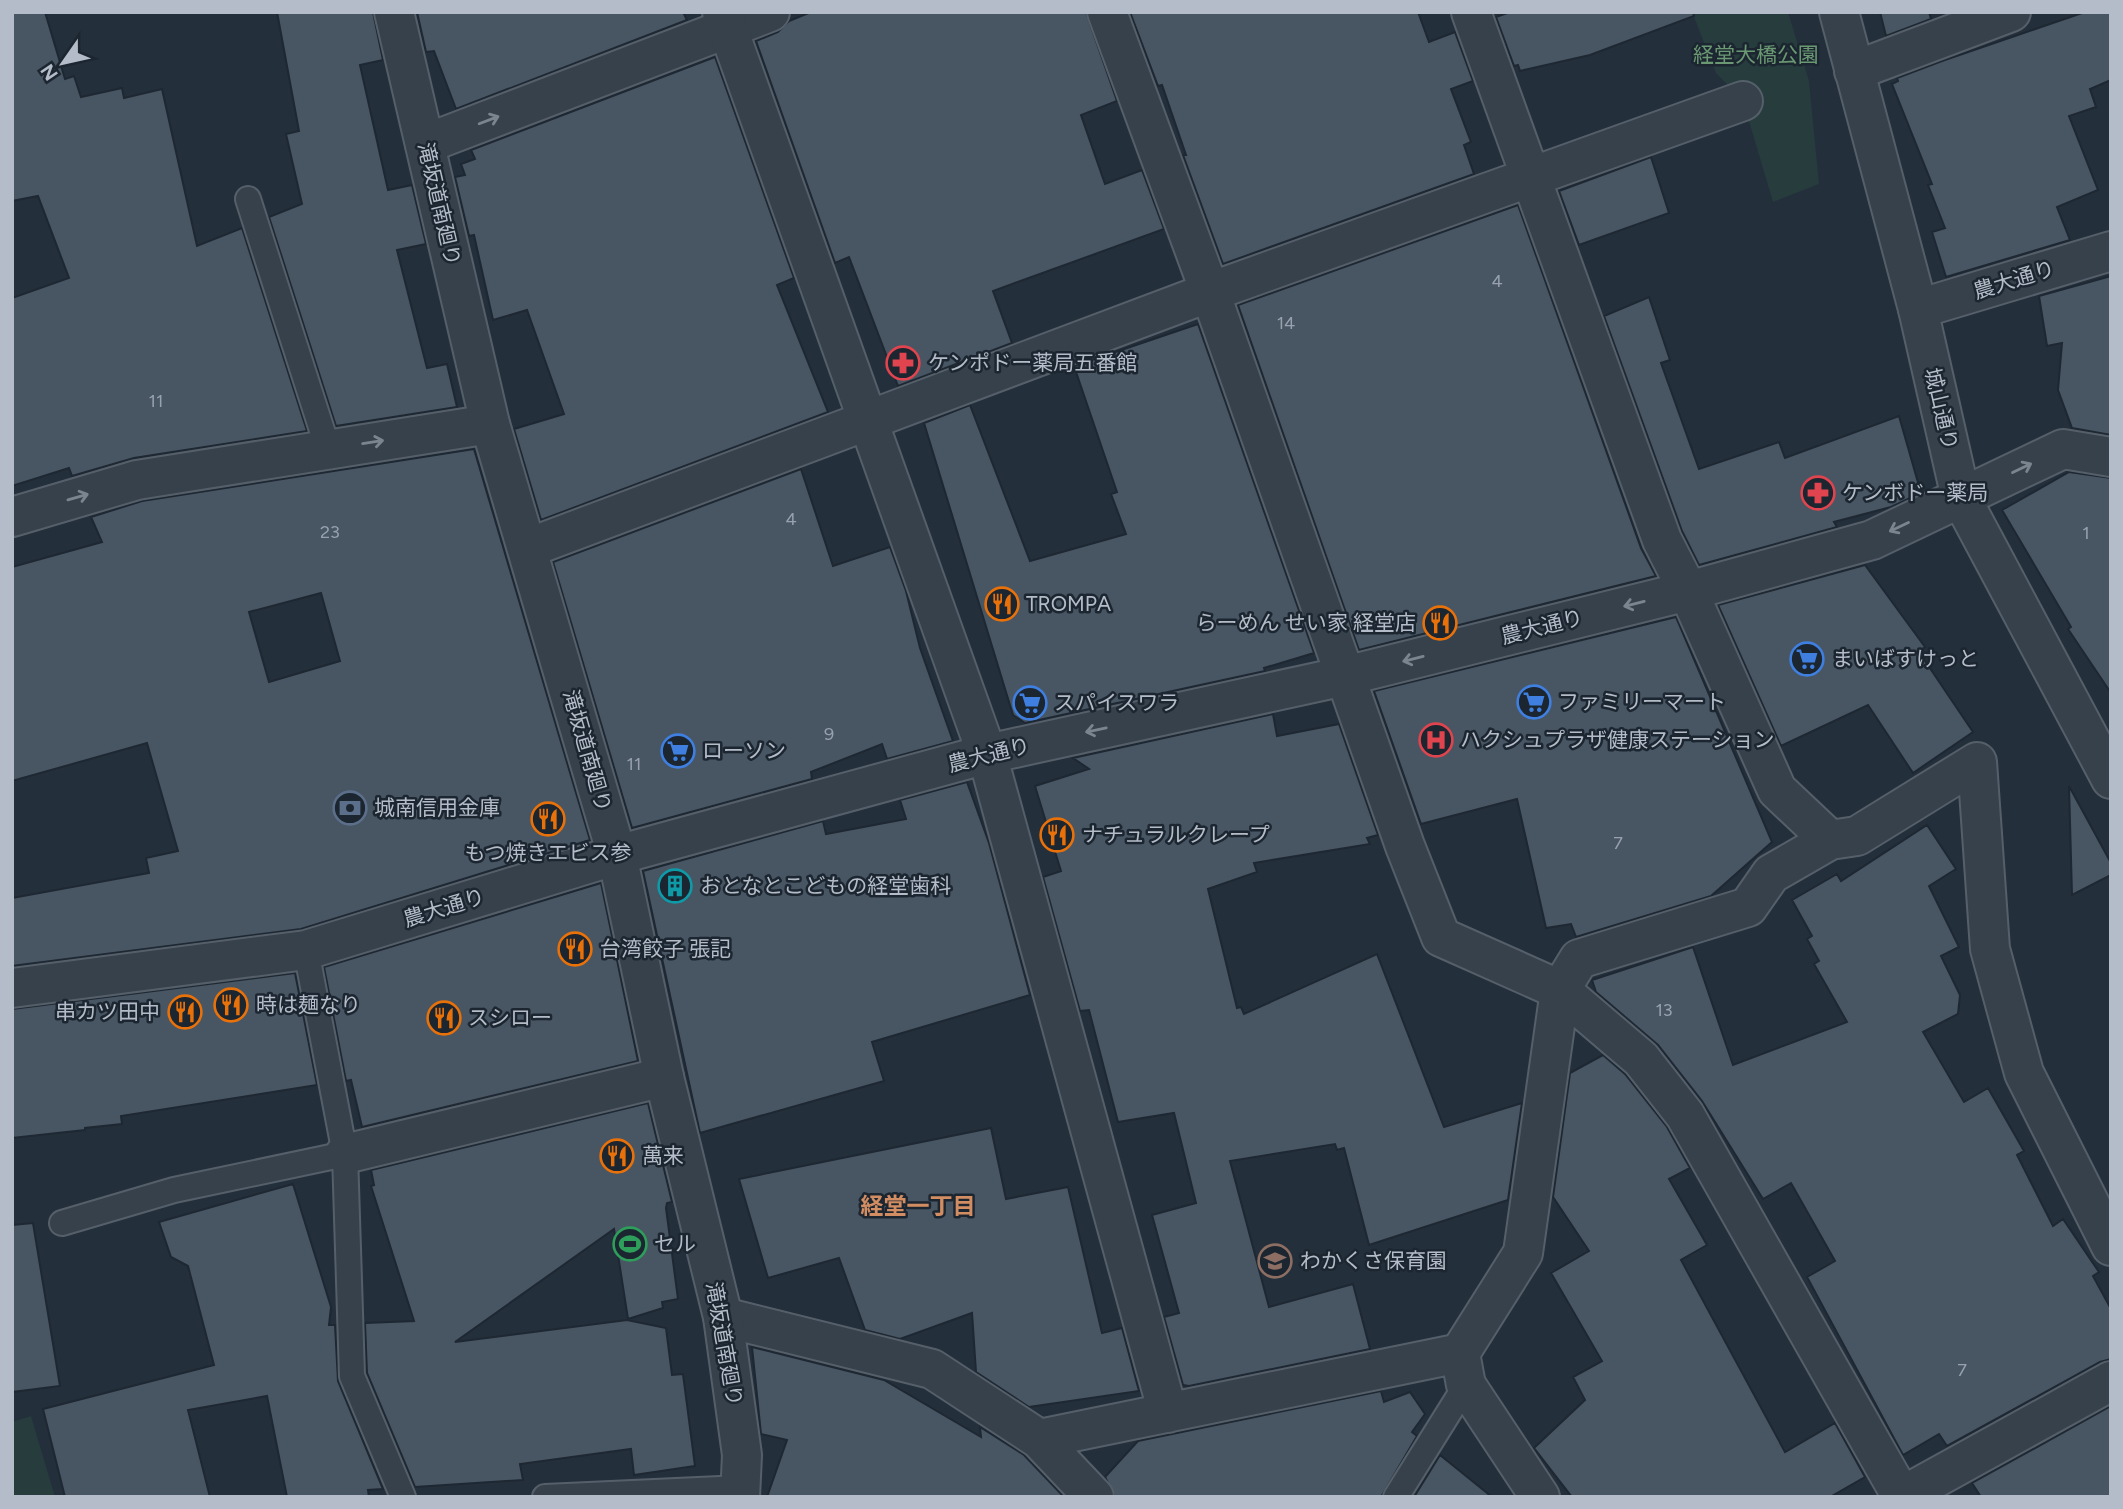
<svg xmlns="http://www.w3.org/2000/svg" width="2123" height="1509" font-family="Figtree,'Noto Sans JP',sans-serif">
<rect width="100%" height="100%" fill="#242f3c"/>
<path fill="#263c3d" d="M 1692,12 L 1788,12 L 1809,81 L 1819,184 L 1773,202 L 1743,101 L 1716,73 Z
M 31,1416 L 55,1497 L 12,1497 L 12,1422 Z"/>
<path fill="#485563" stroke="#1e2833" stroke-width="2" fill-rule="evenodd" d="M 12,12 L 45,12 L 65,79 L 74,76 L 81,97 L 122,88 L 124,98 L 162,89 L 197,246 L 242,228 L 307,431 L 134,458 L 72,476 L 69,468 L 12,486 L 12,298 L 69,278 L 38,196 L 12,201 Z
M 277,12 L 373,12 L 383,60 L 360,65 L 388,190 L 412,185 L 426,244 L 397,250 L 427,368 L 447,364 L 457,407 L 336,426 L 269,217 L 302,204 L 286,134 L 299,131 Z
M 417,12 L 683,12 L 687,20 L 456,109 L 434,51 L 426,52 Z
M 811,12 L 1086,12 L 1117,101 L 1081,115 L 1105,184 L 1142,170 L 1164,229 L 993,291 L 1012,343 L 898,386 L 849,257 L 835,263 L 756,41 L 778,32 L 789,21 Z
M 1130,12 L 1418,12 L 1429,42 L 1455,32 L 1473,81 L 1451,89 L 1471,142 L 1464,145 L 1474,174 L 1223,264 L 1183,155 L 1186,155 L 1162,85 L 1158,86 Z
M 1510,12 L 1693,12 L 1694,16 L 1590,55 L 1520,71 L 1518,65 L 1514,66 L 1496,17 Z
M 1880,12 L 1929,12 L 1931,19 L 1886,36 Z
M 2085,12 L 2111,12 L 2111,80 L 2090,89 L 2096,107 L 2069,116 L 2098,190 L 2057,207 L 2070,240 L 1946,277 L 1932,232 L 1945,228 L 1928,185 L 1932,184 L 1892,84 L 1898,81 L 1897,78 L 1942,61 Z
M 715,57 L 794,278 L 777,285 L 828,412 L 541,520 L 514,429 L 564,414 L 527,310 L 493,320 L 474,235 L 469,236 L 455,177 L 465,175 L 461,164 L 475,159 L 471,150 Z
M 1651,157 L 1669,213 L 1579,245 L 1559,191 Z
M 1518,205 L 1641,548 L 1656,576 L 1359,650 L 1238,305 Z
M 2111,276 L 2111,435 L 2072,428 L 2058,390 L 2062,343 L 2047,346 L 2039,296 Z
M 1649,297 L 1670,360 L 1661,363 L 1699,469 L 1779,442 L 1785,458 L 1899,416 L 1921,493 L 1891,507 L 1834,522 L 1837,527 L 1699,565 L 1682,531 L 1604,316 Z
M 1198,324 L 1314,653 L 1264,668 L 1265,671 L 1025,723 L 1013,715 L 924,423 L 970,405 L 1030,561 L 1126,534 L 1111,494 L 1117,492 L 1074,366 Z
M 474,449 L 590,840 L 301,929 L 12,966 L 12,898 L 149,873 L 146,858 L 178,851 L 147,743 L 12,781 L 12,567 L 102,542 L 91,517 L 142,501 ZM 321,593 L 340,661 L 269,682 L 249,612 Z
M 801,469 L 833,566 L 890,547 L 906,591 L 920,648 L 953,741 L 887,759 L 882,744 L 811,772 L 812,779 L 632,828 L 553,562 Z
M 2069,472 L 2111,478 L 2111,693 L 2068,629 L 2071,627 L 2002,510 Z
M 1865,565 L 1925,647 L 1919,652 L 1973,732 L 1913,773 L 1868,705 L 1781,746 L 1718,605 Z
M 1676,617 L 1772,842 L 1711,896 L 1576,937 L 1571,924 L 1546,928 L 1517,799 L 1421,824 L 1374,691 Z
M 1273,714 L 1277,736 L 1339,724 L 1378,835 L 1367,838 L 1370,844 L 1254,863 L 1257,872 L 1208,889 L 1237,1008 L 1241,1007 L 1244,1014 L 1377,954 L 1444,1127 L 1522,1103 L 1508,1200 L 1369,1245 L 1344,1148 L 1337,1150 L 1335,1144 L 1230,1161 L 1269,1307 L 1353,1284 L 1370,1349 L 1189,1386 L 1183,1385 L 1164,1317 L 1179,1313 L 1152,1215 L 1196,1203 L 1174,1113 L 1118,1122 L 1089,1010 L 1080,1011 L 1043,877 L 1061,871 L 1035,786 L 1089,769 L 1073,758 Z
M 967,782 L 989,843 L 1030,995 L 872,1042 L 884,1081 L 700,1133 L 643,871 L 823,821 L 826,834 L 906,819 L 900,800 Z
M 2069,786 L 2111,863 L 2111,875 L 2072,895 Z
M 1927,825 L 1956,869 L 1929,886 L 1959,947 L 1941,956 L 1960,995 L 1958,1014 L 1923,1032 L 1964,1102 L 1988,1088 L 2024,1151 L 2017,1155 L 2053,1226 L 2063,1219 L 2099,1272 L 2093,1276 L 2111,1309 L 2111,1359 L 2100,1362 L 1947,1446 L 1939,1434 L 1903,1455 L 1807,1277 L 1835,1261 L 1791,1183 L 1763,1199 L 1702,1101 L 1658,1045 L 1596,992 L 1592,980 L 1693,947 L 1733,1065 L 1847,1022 L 1814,964 L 1819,961 L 1807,939 L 1812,936 L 1792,900 L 1837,874 L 1841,881 Z
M 601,883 L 638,1061 L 362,1127 L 351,1080 L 346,1081 L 324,967 Z
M 295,973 L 317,1085 L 121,1116 L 122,1124 L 85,1128 L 85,1130 L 12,1138 L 12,1009 Z
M 1603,1055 L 1625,1074 L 1667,1127 L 1690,1168 L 1669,1179 L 1707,1245 L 1681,1260 L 1785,1452 L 1835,1423 L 1865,1477 L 1830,1497 L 1572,1497 L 1534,1448 L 1585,1400 L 1573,1377 L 1602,1361 L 1551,1273 L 1589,1251 L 1553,1197 L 1570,1073 Z
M 648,1103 L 672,1202 L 667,1203 L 666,1208 L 678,1299 L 662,1302 L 663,1308 L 628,1319 L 614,1229 L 455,1342 L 627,1320 L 666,1328 L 672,1375 L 683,1374 L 695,1466 L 634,1475 L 631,1449 L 520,1464 L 523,1480 L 415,1487 L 367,1373 L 365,1323 L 414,1321 L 371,1186 L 374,1185 L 371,1170 Z
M 991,1128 L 1006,1199 L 1068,1187 L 1102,1333 L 1122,1328 L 1139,1391 L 1029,1407 L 976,1372 L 972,1313 L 900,1339 L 865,1330 L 839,1258 L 768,1278 L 739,1179 Z
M 293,1184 L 331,1307 L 329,1325 L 335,1325 L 338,1381 L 383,1489 L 368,1490 L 369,1497 L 287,1497 L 267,1396 L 188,1410 L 210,1497 L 65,1497 L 43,1409 L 214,1365 L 188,1266 L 171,1257 L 159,1222 Z
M 33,1223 L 60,1386 L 12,1392 L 12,1225 Z
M 752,1347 L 884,1380 L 981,1437 L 980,1427 L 1024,1455 L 1064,1497 L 767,1497 L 787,1440 L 761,1434 Z
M 1381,1391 L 1384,1402 L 1410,1392 L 1425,1414 L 1412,1432 L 1417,1436 L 1381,1497 L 1115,1497 L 1105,1477 L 1138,1441 Z
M 2111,1406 L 2111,1497 L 1981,1497 L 1972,1483 Z
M 1440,1455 L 1492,1497 L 1414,1497 Z"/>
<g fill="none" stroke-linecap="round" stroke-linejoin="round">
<defs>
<path id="service" d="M 248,199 L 328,449
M 306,950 L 345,1154 L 352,1376 L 403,1497
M 62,1223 L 174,1190 L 345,1154
M 545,1497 L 742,1488
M 1396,1497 L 1466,1385"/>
<path id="minor" d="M 1107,12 L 1210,292 L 1405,846 L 1441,937 L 1560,990 L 1641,1059 L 1685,1115 L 1902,1497
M 1471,12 L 1662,540 L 1688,591 L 1777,790 L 1830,840
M 1854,71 L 2011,12
M 425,144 L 770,12
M 1918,309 L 2111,251
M 12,517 L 137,480 L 490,424
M 528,548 L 1210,292 L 1743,101
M 987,754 L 1168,1413
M 12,988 L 306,950 L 617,855 L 987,754 L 1345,676 L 1688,591 L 1872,540 L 2063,449 L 2111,457
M 345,1154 L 664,1077
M 723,1317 L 932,1369 L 1039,1439 L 1094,1497
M 1039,1439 L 1460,1353
M 1540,1497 L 1466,1385 L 1460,1353 L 1523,1253 L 1560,990 L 1579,959 L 1748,907 L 1771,874 L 1830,840 L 1857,836 L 1977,762 L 1990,949 L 2024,1073 L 2111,1246
M 1901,1497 L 2111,1381"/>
<path id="tertiary" d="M 394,12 L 490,424 L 617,855 L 664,1077 L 723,1317 L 742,1455 L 740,1497
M 722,12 L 987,754
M 1839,12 L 1918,309 L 1961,498 L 2111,779"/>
</defs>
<use href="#service" stroke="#555f6a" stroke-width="28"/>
<use href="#minor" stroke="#555f6a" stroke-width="42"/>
<use href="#tertiary" stroke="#555f6a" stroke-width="42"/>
<use href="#service" stroke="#37414c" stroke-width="24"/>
<use href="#minor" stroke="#37414c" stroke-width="38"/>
<use href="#tertiary" stroke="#37414c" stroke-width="38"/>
</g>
<defs><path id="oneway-shaft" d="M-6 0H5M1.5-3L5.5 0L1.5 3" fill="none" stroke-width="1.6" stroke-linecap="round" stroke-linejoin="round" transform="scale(1.75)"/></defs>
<g stroke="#7b8590">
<use href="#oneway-shaft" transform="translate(489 120) rotate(-21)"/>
<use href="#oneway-shaft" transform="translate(373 442) rotate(-9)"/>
<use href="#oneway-shaft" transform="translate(2022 468) rotate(-26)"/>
<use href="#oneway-shaft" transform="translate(78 497) rotate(-16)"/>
<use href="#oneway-shaft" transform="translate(1899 527) rotate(155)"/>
<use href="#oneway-shaft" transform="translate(1634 604) rotate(166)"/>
<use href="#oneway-shaft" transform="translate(1413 659) rotate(166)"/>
<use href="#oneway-shaft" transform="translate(1096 730) rotate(168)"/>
</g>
<defs>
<symbol id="pharmacy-ring" viewBox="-11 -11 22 22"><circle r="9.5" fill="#1c2631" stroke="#e0444e" stroke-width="1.5"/><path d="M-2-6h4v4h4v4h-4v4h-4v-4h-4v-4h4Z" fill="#e0444e"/></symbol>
<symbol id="restaurant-ring" viewBox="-11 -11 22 22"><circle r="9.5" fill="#1c2631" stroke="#e8710a" stroke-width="1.5"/><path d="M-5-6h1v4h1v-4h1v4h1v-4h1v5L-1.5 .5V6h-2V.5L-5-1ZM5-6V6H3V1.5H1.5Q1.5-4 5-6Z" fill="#e8710a"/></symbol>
<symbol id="supermarket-ring" viewBox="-11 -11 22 22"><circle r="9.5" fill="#1c2631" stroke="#3f7fe0" stroke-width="1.5"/><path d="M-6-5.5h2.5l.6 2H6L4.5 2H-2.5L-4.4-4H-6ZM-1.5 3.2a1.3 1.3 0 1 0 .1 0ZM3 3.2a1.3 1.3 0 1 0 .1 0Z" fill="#3f7fe0"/></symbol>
<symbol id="hospital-ring" viewBox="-11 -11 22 22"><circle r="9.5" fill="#1c2631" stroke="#e0444e" stroke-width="1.5"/><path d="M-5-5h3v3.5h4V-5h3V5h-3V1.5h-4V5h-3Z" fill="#e0444e"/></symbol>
<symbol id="bank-ring" viewBox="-11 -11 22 22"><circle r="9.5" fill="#1c2631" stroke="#5c6f8a" stroke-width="1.5"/><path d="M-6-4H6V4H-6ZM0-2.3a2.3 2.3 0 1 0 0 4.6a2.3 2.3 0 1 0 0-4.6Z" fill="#5c6f8a"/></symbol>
<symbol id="building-ring" viewBox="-11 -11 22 22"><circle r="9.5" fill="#1c2631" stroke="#0f9aa8" stroke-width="1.5"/><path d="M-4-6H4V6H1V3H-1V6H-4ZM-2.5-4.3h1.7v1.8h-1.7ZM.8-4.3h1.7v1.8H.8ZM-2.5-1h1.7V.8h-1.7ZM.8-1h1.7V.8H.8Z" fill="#0f9aa8"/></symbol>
<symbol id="stadium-ring" viewBox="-11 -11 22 22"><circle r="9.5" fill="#1c2631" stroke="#2e9e5b" stroke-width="1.5"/><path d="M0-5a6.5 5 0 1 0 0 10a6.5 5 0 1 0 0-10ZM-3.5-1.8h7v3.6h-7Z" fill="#2e9e5b"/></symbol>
<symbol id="school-ring" viewBox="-11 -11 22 22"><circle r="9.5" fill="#1c2631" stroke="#8d6e63" stroke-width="1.5"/><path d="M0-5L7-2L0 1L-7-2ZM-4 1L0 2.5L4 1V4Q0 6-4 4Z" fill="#8d6e63"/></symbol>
</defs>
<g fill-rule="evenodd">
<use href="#pharmacy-ring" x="884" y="344" width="38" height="38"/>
<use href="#pharmacy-ring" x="1799" y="474" width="38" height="38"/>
<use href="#restaurant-ring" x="983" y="585" width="38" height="38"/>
<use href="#restaurant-ring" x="1421" y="604" width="38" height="38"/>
<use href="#supermarket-ring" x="1788" y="640" width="38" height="38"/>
<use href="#supermarket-ring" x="1515" y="683" width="38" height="38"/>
<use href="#supermarket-ring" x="1011" y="684" width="38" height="38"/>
<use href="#hospital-ring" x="1417" y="721" width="38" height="38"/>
<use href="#supermarket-ring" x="659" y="732" width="38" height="38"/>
<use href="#bank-ring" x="331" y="789" width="38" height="38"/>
<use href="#restaurant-ring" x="529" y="800" width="38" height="38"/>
<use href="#restaurant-ring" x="1038" y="816" width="38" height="38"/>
<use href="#building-ring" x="656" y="867" width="38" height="38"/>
<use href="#restaurant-ring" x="556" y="930" width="38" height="38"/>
<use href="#restaurant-ring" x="212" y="986" width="38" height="38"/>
<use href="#restaurant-ring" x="166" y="993" width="38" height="38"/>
<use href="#restaurant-ring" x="425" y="999" width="38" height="38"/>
<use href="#restaurant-ring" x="598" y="1137" width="38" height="38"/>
<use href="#stadium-ring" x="611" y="1225" width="38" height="38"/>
<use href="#school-ring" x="1256" y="1242" width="38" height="38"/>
</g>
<g text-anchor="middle" stroke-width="5" stroke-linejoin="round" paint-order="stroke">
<g font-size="18" fill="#98a2af">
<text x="1497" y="287">4</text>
<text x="1286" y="329">14</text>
<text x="156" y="407">11</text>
<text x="791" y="525">4</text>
<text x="330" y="538">23</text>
<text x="2086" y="539">1</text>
<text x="829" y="740">9</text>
<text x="634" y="770">11</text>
<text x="1618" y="849">7</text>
<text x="1664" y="1016">13</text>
<text x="1962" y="1376">7</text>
</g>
<g font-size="21" fill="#6a9872" stroke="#1c2631">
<text x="1756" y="62">経堂大橋公園</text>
</g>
<g font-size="21" fill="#b3bcc8" stroke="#1c2631">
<text transform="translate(439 204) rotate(77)" y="7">滝坂道南廻り</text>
<text transform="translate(2014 280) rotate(-17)" y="7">農大通り</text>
<text transform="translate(1941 409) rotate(77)" y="7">城山通り</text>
<text transform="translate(1542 627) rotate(-14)" y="7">農大通り</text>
<text transform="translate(587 751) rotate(74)" y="7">滝坂道南廻り</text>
<text transform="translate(989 755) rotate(-14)" y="7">農大通り</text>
<text transform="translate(444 908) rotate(-17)" y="7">農大通り</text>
<text transform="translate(724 1344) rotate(80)" y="7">滝坂道南廻り</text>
</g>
<g font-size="21" fill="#b3bcc8" stroke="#1c2631" text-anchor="start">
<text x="928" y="370">ケンポドー薬局五番館</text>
<text x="1842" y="500">ケンボドー薬局</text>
<text x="1026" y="611">TROMPA</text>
<text x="1416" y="630" text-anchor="end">らーめん せい家 経堂店</text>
<text x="1832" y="666">まいばすけっと</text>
<text x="1558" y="709">ファミリーマート</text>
<text x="1054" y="710">スパイスワラ</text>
<text x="1460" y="747">ハクシュプラザ健康ステーション</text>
<text x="702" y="758">ローソン</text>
<text x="374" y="815">城南信用金庫</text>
<text x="1082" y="842">ナチュラルクレープ</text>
<text x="548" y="860" text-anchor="middle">もつ焼きエビス参</text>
<text x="700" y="893">おとなとこどもの経堂歯科</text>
<text x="600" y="956">台湾餃子 張記</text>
<text x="256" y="1012">時は麺なり</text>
<text x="160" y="1019" text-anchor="end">串カツ田中</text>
<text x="468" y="1025">スシロー</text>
<text x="642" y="1163">萬来</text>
<text x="654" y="1251">セル</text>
<text x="1300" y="1268">わかくさ保育園</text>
</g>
<g font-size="23" font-weight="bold" fill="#d38d63" stroke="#1c2631">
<text x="918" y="1214">経堂一丁目</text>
</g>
</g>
<rect width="2123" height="1509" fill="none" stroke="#b3bcc8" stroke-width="28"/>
<g transform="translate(63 63) rotate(236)" stroke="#1c2631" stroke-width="5" paint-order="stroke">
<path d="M0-5L12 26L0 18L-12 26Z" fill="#b3bcc8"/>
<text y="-10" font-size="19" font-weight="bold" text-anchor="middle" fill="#b3bcc8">N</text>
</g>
</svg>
